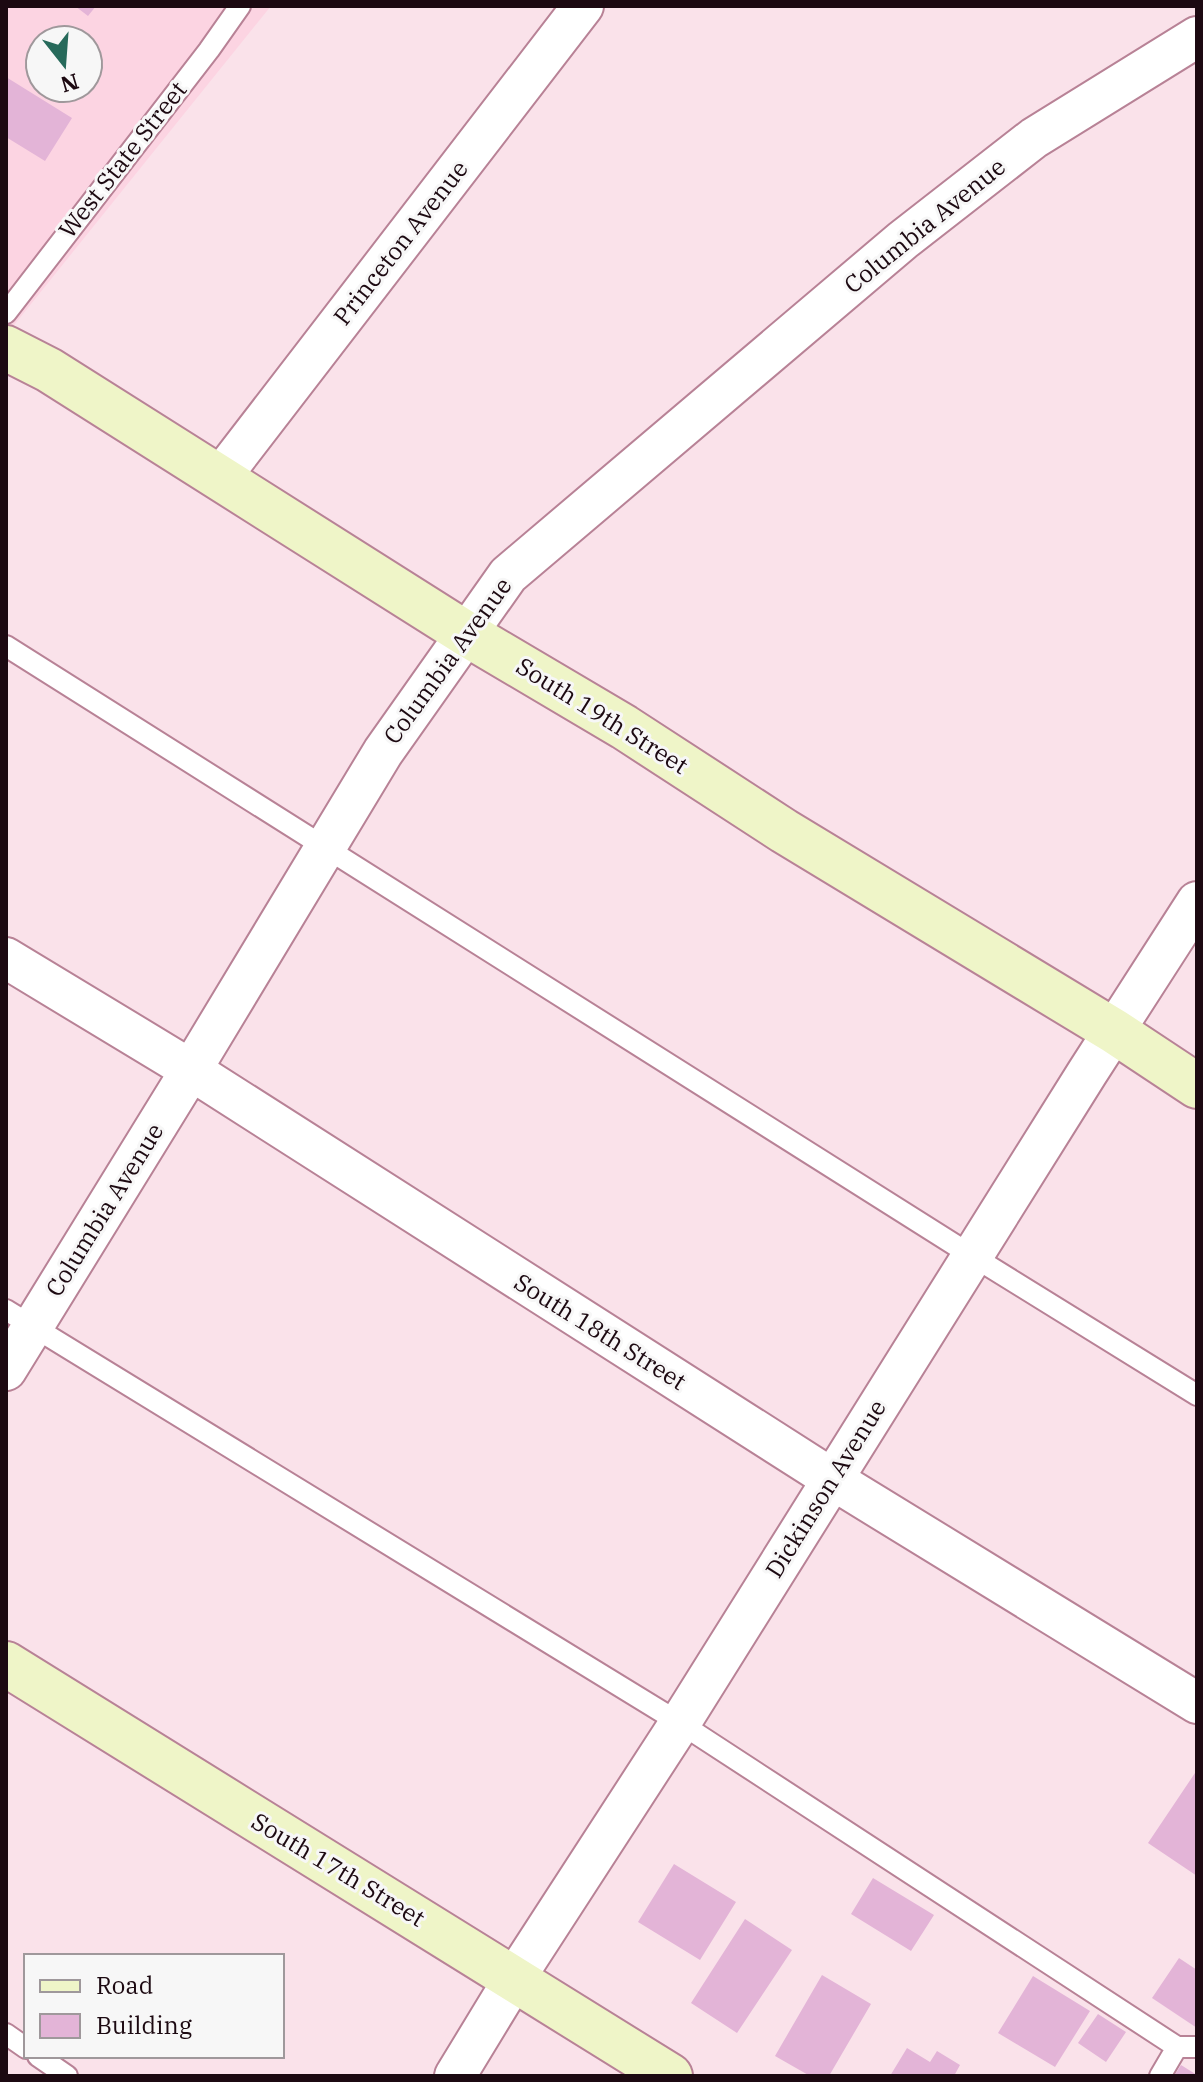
<svg xmlns="http://www.w3.org/2000/svg" width="1203" height="2082" font-family="'IBM Plex Serif',serif">
<rect width="100%" height="100%" fill="#fae2ea"/>
<path fill="#fcd4e2" fill-rule="evenodd" d="M 6,6 L 271,6 L 6,335 ZM 40,40 L 88,40 L 88,88 L 40,88 Z"/>
<path fill="#e3b4d7" d="M 75,6 L 96,6 L 88,16 Z
M 6,77 L 72,118 L 45,161 L 6,137 Z
M 1197,1770 L 1197,1876 L 1148,1843 Z
M 674,1864 L 736,1902 L 700,1960 L 638,1922 Z
M 873,1878 L 934,1915 L 911,1951 L 851,1914 Z
M 745,1919 L 792,1950 L 737,2033 L 691,2003 Z
M 1179,1958 L 1197,1970 L 1197,2028 L 1152,1998 Z
M 822,1975 L 871,2004 L 829,2076 L 810,2076 L 775,2056 Z
M 1033,1976 L 1090,2011 L 1055,2067 L 998,2033 Z
M 1098,2014 L 1126,2032 L 1106,2062 L 1078,2043 Z
M 907,2048 L 930,2062 L 937,2051 L 960,2065 L 954,2076 L 890,2076 Z
M 1181,2065 L 1197,2075 L 1197,2076 L 1174,2076 Z"/>
<g fill="none" stroke-linecap="round" stroke-linejoin="round">
<defs>
<path id="lane" d="M 6,313 L 209,50 L 240,6
M 6,646 L 974,1257 L 1197,1395
M 6,1310 L 680,1723 L 1177,2047 L 1197,2047
M 6,2034 L 26,2048
M 38,2056 L 67,2076
M 1160,2076 L 1177,2047"/>
<path id="street" d="M 219,479 L 583,6
M 6,958 L 191,1070 L 832,1479 L 1197,1703
M 6,1370 L 191,1070 L 383,752 L 508,575 L 903,240 L 1034,138 L 1197,37
M 455,2076 L 514,1979 L 680,1723 L 1087,1073 L 1197,902"/>
<path id="secondary" d="M 6,348 L 49,370 L 465,633 L 624,727 L 784,831 L 1114,1031 L 1197,1086
M 6,1664 L 670,2076"/>
</defs>
<use href="#lane" stroke="#b88296" stroke-width="24"/>
<use href="#street" stroke="#b88296" stroke-width="44"/>
<use href="#secondary" stroke="#b88296" stroke-width="48"/>
<use href="#lane" stroke="#fff" stroke-width="20"/>
<use href="#street" stroke="#fff" stroke-width="40"/>
<use href="#secondary" stroke="#eff5c8" stroke-width="44"/>
</g>
<g text-anchor="middle" stroke-width="6" stroke-linejoin="round" paint-order="stroke">
<g font-size="24" fill="#1c0911" stroke="#f7f7f7">
<text transform="translate(123 160) rotate(-52)" y="8">West State Street</text>
<text transform="translate(925 226) rotate(-39)" y="8">Columbia Avenue</text>
<text transform="translate(401 243) rotate(-52)" y="8">Princeton Avenue</text>
<text transform="translate(448 661) rotate(-54)" y="8">Columbia Avenue</text>
<text transform="translate(602 716) rotate(32)" y="8">South 19th Street</text>
<text transform="translate(105 1210) rotate(-58)" y="8">Columbia Avenue</text>
<text transform="translate(600 1332) rotate(32)" y="8">South 18th Street</text>
<text transform="translate(826 1489) rotate(-58)" y="8">Dickinson Avenue</text>
<text transform="translate(338 1870) rotate(31)" y="8">South 17th Street</text>
</g>
</g>
<rect width="1203" height="2082" fill="none" stroke="#1c0911" stroke-width="16"/>
<rect x="24" y="1954" width="260" height="104" fill="#f7f7f7" stroke="#9f989b" stroke-width="2"/>
<rect x="40" y="1980" width="40" height="12" fill="#eff5c8" stroke="#9f989b" stroke-width="2"/>
<text x="96" y="1994" font-size="24" fill="#1c0911">Road</text>
<rect x="40" y="2014" width="40" height="24" fill="#e3b4d7" stroke="#9f989b" stroke-width="2"/>
<text x="96" y="2034" font-size="24" fill="#1c0911">Building</text>
<g transform="translate(64 64) rotate(163)"><circle r="38" fill="#f7f7f7" stroke="#9f989b" stroke-width="2"/>
<path d="M0-6L14 30L0 20L-14 30Z" fill="#276a5b"/>
<text y="-12" font-size="22" font-weight="bold" text-anchor="middle" fill="#1c0911">N</text>
</g>
</svg>
